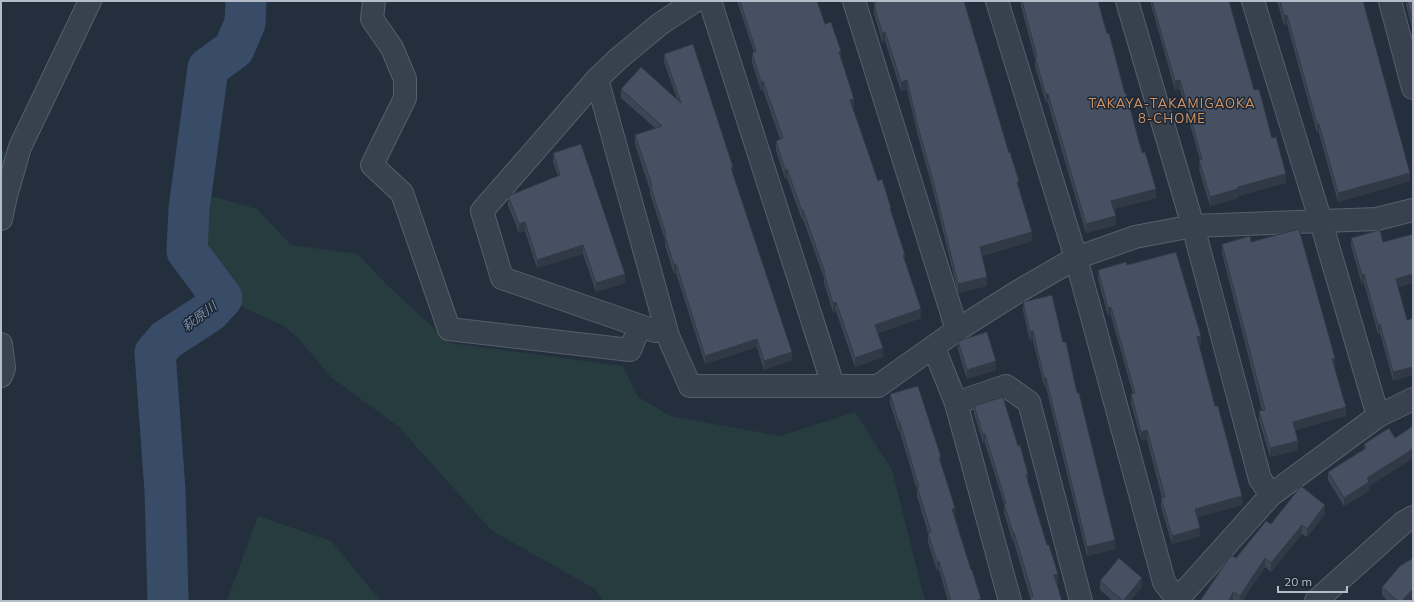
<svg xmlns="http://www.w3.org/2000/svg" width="1414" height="602" font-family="Mulish,'Noto Sans JP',sans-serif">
<rect width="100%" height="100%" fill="#242f3e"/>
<path fill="#263c3f" d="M 1,148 L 9,158 L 1,195 Z
M 200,193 L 257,209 L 291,245 L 358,254 L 386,284 L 450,343 L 623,366 L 638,397 L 670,416 L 780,436 L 855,412 L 892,470 L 925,601 L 603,601 L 595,589 L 491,530 L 399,427 L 331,377 L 297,337 L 282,325 L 222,298 L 191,248 Z
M 258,516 L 331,541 L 381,601 L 227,601 Z"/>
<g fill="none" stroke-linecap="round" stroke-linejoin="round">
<path stroke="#394c67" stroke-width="41" d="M 168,601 L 165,490 L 155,353 L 166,340 L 209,312 L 222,298 L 187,251 L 189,209 L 208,68 L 234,49 L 245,23 L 246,1"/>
<defs>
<path id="minor" d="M 374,1 L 372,19 L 392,48 L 405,79 L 405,98 L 372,165 L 402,193 L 449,329 L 630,350 L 640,326
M 710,1 L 833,385
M 854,1 L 957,330
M 997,1 L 1076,258 L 1164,582 L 1177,599
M 1127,1 L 1193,226 L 1260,479 L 1271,495
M 1253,1 L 1321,222 L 1378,416
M 1390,1 L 1413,88
M 597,79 L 668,336 L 690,386 L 878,386 L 957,330 L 1019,291 L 1076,258 L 1135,237 L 1193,226 L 1377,219 L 1413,210
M 1,219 L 6,196 L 20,147 L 90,1
M 655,331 L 502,278 L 482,211 L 597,79 L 618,59 L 660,24 L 695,1
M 1,344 L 4,368 L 1,376
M 934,348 L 956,403 L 1010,601
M 956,403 L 1006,386 L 1029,402 L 1081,601
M 1176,601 L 1271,495 L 1378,416 L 1413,399
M 1316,601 L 1404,522 L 1413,517"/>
</defs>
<use href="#minor" stroke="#565f6c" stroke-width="24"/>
<use href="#minor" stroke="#38414e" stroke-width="22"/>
</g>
<path fill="#3b4654" d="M 737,1 L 817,1 L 825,24 L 841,59 L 854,108 L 853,108 L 878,181 L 891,213 L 921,318 L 878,333 L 883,357 L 855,367 L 836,311 L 833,312 L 824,283 L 824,278 L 803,219 L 802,220 L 787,178 L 785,179 L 776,150 L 776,141 L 780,139 L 763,90 L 761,91 L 752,62 L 752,53 L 754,52 Z
M 873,1 L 964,1 L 1019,188 L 1032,241 L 982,256 L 987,286 L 958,293 L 933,190 L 918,136 L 907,89 L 901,91 L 885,41 L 882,42 L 874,13 L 874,4 Z
M 1021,1 L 1098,1 L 1156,198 L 1114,209 L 1116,225 L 1086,233 L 1048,103 L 1046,103 L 1035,66 L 1035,59 L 1021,6 Z
M 1150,1 L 1229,1 L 1254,90 L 1272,138 L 1286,183 L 1238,196 L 1238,198 L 1210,206 L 1199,169 L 1200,160 L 1180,89 L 1175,90 Z
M 1277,1 L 1363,1 L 1410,181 L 1338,202 L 1319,133 L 1317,133 L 1287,24 L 1284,25 Z
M 1406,1 L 1413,1 L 1413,32 L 1406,5 Z
M 664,54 L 733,174 L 792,360 L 764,370 L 757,347 L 705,364 L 676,273 L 674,274 L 665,245 L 665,240 L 650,194 L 650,190 L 635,144 L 635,135 L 655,128 L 621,98 L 621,89 L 677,99 L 664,62 Z
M 553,153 L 625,283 L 596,292 L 583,254 L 537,268 L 525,231 L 519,233 L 508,205 L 508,196 L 558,176 L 553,162 Z
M 1413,234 L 1413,283 L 1398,287 L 1393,381 L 1380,333 L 1378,334 L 1364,283 L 1362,284 L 1351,246 L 1351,238 L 1383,242 Z
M 1251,242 L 1335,367 L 1334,367 L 1346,416 L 1295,430 L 1298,450 L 1270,457 L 1259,420 L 1259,411 L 1262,410 L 1222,253 L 1222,244 Z
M 1127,265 L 1201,345 L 1199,345 L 1242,505 L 1197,517 L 1200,536 L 1172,544 L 1161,507 L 1161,498 L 1162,498 L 1147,439 L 1141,440 L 1131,403 L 1131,394 L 1133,394 L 1111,316 L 1108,316 L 1098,279 L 1098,270 Z
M 1023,302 L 1063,342 L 1077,393 L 1115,549 L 1087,556 L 1046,387 L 1044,387 L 1033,340 L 1030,341 L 1023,311 Z
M 958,341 L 996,370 L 967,379 L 958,350 Z
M 890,394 L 941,464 L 955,517 L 971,570 L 981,601 L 948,601 L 939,570 L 937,571 L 928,542 L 928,533 L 917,496 L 917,490 L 900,432 L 899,432 L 890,403 Z
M 974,406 L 1028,482 L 1058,583 L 1057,583 L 1062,601 L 1030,601 L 1030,597 L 1014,542 L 1013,542 L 1004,513 L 1004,504 L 985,443 L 983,443 L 974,414 Z
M 1413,426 L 1413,458 L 1369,486 L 1369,491 L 1344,506 L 1328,480 L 1328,472 L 1364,450 L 1364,444 L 1395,438 Z
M 1325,514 L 1307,537 L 1302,534 L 1271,572 L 1265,567 L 1242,601 L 1200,601 L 1236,558 L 1271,524 Z
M 1413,558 L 1413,597 L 1410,601 L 1388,601 L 1382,595 L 1382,587 Z
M 1100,581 L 1142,587 L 1130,601 L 1113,601 L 1100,590 Z"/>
<path fill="#303945" d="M 1287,15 L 1287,24 L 1284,25 L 1284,16 Z
M 885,32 L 885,41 L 882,42 L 882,33 Z
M 841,51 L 841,60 L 839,52 Z
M 907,80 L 907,89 L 901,91 L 901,82 Z
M 1180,80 L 1180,89 L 1175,90 L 1175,81 Z
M 763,81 L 763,90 L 761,91 L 761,82 Z
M 1048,94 L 1048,103 L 1046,103 L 1046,95 Z
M 854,99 L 854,108 L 850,109 L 850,100 Z
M 1317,124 L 1319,124 L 1319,133 L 1317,133 Z
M 733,167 L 733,176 L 731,168 Z
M 787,169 L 787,178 L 785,179 L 785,170 Z
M 1410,173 L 1410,181 L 1338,202 L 1338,193 Z
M 1286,174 L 1286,183 L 1238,196 L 1238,198 L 1210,206 L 1210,197 L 1238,187 Z
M 1156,189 L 1156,198 L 1111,210 L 1111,201 Z
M 803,210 L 803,219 L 802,220 L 802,211 Z
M 1116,216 L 1116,225 L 1086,233 L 1086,224 Z
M 525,222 L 525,231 L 519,233 L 519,224 Z
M 1032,232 L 1032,241 L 980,256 L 980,247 Z
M 583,245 L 583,254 L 537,268 L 537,260 Z
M 903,255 L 905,255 L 905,264 Z
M 676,264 L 676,273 L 674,274 L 674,265 Z
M 625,274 L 625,283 L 596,292 L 596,283 Z
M 1364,274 L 1364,283 L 1362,284 L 1362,275 Z
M 1413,274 L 1413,283 L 1396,288 L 1396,279 Z
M 987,277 L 987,286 L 958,293 L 958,284 Z
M 836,302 L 836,311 L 833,312 L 833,303 Z
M 1111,307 L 1111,316 L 1108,316 L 1108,308 Z
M 921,309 L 921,318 L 875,333 L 875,325 Z
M 1380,324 L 1380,333 L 1378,334 L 1378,325 Z
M 1033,331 L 1033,340 L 1030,341 L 1030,332 Z
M 1201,336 L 1201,345 L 1197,346 L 1197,337 Z
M 757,339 L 757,347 L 705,364 L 705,356 Z
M 883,348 L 883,357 L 855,367 L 855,358 Z
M 792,352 L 792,360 L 764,370 L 764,361 Z
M 1335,358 L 1335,367 L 1332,368 L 1332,359 Z
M 996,361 L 996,370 L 967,379 L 967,370 Z
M 1413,367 L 1413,375 L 1393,381 L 1393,372 Z
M 1044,378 L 1046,378 L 1046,387 L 1044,387 Z
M 1346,407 L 1346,416 L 1293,431 L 1293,422 Z
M 899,423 L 900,423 L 900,432 L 899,432 Z
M 1147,430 L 1147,439 L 1141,440 L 1141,432 Z
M 985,434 L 985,443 L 983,443 L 983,435 Z
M 1298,441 L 1298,450 L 1270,457 L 1270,448 Z
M 1413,449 L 1413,458 L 1369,486 L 1369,491 L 1344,506 L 1344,498 L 1367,478 Z
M 939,457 L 941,457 L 941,465 Z
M 1028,474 L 1028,483 L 1026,475 Z
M 1242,496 L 1242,505 L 1195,518 L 1195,509 Z
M 1325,505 L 1325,514 L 1307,537 L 1307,529 Z
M 955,508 L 955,517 L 952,509 Z
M 1302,525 L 1302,534 L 1271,572 L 1271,563 Z
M 1200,528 L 1200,536 L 1172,544 L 1172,536 Z
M 1013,533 L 1014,533 L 1014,542 L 1013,542 Z
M 1115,540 L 1115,549 L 1087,556 L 1087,547 Z
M 1265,558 L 1265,567 L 1242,601 L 1240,601 L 1240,596 Z
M 939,561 L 939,570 L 937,571 L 937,562 Z
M 1058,574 L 1058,583 L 1054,584 L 1054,575 Z
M 1142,578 L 1142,587 L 1130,601 L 1123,601 Z
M 1413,589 L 1413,597 L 1410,601 L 1402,601 Z
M 1233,592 L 1233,601 L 1229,601 Z"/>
<path fill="#455162" stroke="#303945" d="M 740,1 L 817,1 L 825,24 L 831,22 L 841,51 L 839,52 L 854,99 L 850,100 L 878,181 L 882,179 L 891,208 L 890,208 L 905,255 L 903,255 L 921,309 L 875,325 L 883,348 L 855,358 L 836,302 L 833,303 L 824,274 L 825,273 L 803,210 L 802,211 L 787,169 L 785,170 L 776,141 L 783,138 L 763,81 L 761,82 L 752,53 L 756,51 Z
M 876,1 L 964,1 L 1009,153 L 1010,152 L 1019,181 L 1017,182 L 1032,232 L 980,247 L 987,277 L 958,284 L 933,181 L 918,127 L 907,80 L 901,82 L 885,32 L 882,33 L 874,4 L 876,3 Z
M 1022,1 L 1098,1 L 1107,34 L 1109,33 L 1125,94 L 1126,93 L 1142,153 L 1145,152 L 1156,189 L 1111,201 L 1116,216 L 1086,224 L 1048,94 L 1046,95 L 1035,57 L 1037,57 Z
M 1152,1 L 1229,1 L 1254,90 L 1259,89 L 1272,138 L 1276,137 L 1286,174 L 1238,187 L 1238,189 L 1210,197 L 1199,160 L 1202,159 L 1180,80 L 1175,81 Z
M 1280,1 L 1363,1 L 1410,173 L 1338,193 L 1319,124 L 1317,124 L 1287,15 L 1284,16 Z
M 1407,1 L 1413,1 L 1413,23 Z
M 693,44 L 733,167 L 731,168 L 792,352 L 764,361 L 757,339 L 705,356 L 676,264 L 674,265 L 665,236 L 666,235 L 650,185 L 652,185 L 635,135 L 662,126 L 621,89 L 641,67 L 681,103 L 664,54 Z
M 581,144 L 625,274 L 596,283 L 583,245 L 537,260 L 525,222 L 519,224 L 508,196 L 560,175 L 553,153 Z
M 1299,229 L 1335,358 L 1332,359 L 1346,407 L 1293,422 L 1298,441 L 1270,448 L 1259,411 L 1265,410 L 1222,244 L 1250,236 L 1251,242 Z
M 1380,230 L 1383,242 L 1413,234 L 1413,274 L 1396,279 L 1407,320 L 1413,318 L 1413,367 L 1393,372 L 1380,324 L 1378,325 L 1364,274 L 1362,275 L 1351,238 Z
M 1176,252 L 1201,336 L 1197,337 L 1215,406 L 1218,406 L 1242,496 L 1195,509 L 1200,528 L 1172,536 L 1161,498 L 1165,497 L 1147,430 L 1141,432 L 1131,394 L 1135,393 L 1111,307 L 1108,308 L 1098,270 L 1126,262 L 1127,265 Z
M 1052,295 L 1063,342 L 1066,342 L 1077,393 L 1079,393 L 1115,540 L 1087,547 L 1046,378 L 1044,378 L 1033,331 L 1030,332 L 1023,302 Z
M 987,332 L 996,361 L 967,370 L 958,341 Z
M 918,386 L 941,457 L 939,457 L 955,508 L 952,509 L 971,570 L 972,570 L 981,599 L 978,600 L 978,601 L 951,601 L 939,561 L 937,562 L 928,533 L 931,532 L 917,487 L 919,487 L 900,423 L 899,423 L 890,394 Z
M 1003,397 L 1018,446 L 1020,445 L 1028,474 L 1026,475 L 1047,545 L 1049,545 L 1058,574 L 1054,575 L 1062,601 L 1031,601 L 1030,597 L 1033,596 L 1014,533 L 1013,533 L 1004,504 L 1006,503 L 985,434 L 983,435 L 974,406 Z
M 1413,426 L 1413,449 L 1367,478 L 1369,482 L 1344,498 L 1328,472 L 1366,448 L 1364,444 L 1389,428 L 1395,438 Z
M 1301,486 L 1325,505 L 1307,529 L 1302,525 L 1271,563 L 1265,558 L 1240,596 L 1233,592 L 1229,601 L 1200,601 L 1231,555 L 1236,558 L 1266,521 L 1271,524 Z
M 1119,558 L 1142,578 L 1123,601 L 1100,581 Z
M 1413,558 L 1413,589 L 1402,601 L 1398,601 L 1382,587 L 1400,566 Z"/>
<g text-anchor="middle" stroke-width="3" stroke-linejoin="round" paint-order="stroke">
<g font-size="13" letter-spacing="1" fill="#d59563" stroke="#1d2633">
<text x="1172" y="108">TAKAYA-TAKAMIGAOKA<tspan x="1172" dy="15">8-CHOME</tspan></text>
</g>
<g font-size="13" font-style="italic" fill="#7c92b1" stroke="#1d2633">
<text transform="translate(199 316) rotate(-37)" y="5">萩原川</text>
</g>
</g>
<rect width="1414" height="602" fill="none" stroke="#b4bcc9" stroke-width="4"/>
<path d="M1278 586v6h69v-6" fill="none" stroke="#b4bcc9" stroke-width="2"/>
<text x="1284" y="586" font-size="12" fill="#b4bcc9" stroke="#1d2633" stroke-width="3" paint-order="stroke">20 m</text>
</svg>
